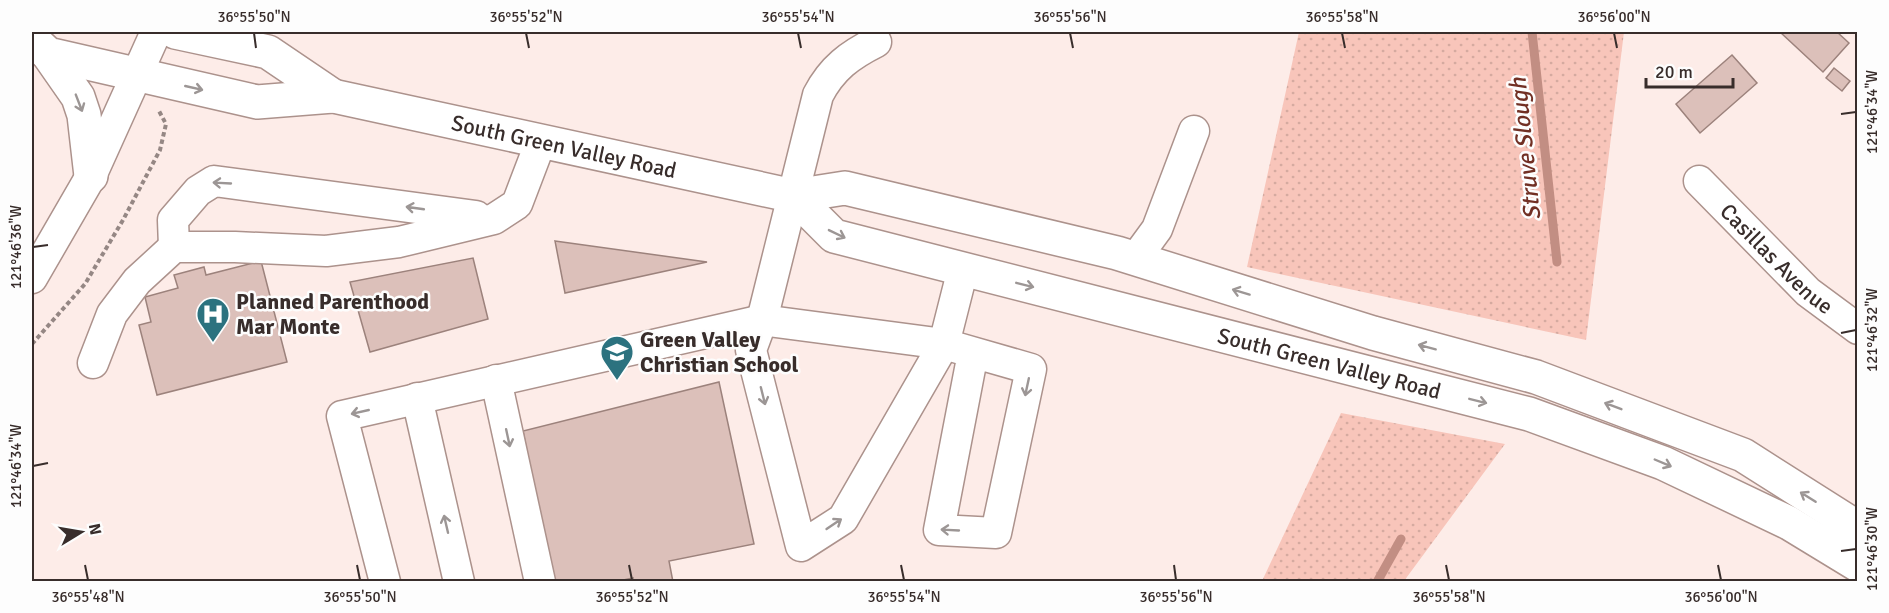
<svg xmlns="http://www.w3.org/2000/svg" width="1889" height="613" font-family="Signika,sans-serif">
<defs>
<pattern id="grass-dots" width="8" height="8" patternUnits="userSpaceOnUse" patternTransform="scale(1.5)"><rect width="8" height="8" fill="#f8c5ba"/><path d="M2 2h.1M6 6h.1" fill="none" stroke="#d5aaa0" stroke-width="1.8" stroke-linecap="round"/></pattern>
</defs>
<rect width="100%" height="100%" fill="#fdece8"/>
<path fill="url(#grass-dots)" d="M 1299,32 L 1624,32 L 1586,340 L 1247,267 Z
M 1341,413 L 1505,444 L 1404,581 L 1262,581 Z"/>
<g fill="none" stroke-linecap="round" stroke-linejoin="round">
<path stroke="#c28e83" stroke-width="9" d="M 1532,32 L 1557,262
M 1377,582 L 1401,539"/>
</g>
<path fill="#dcc0ba" stroke="#9c827c" stroke-width="1.5" d="M 1780,32 L 1837,32 L 1849,43 L 1823,72 Z
M 1732,55 L 1757,83 L 1700,133 L 1676,104 Z
M 1834,68 L 1850,81 L 1842,91 L 1826,78 Z
M 555,241 L 707,262 L 565,293 Z
M 473,258 L 488,319 L 370,352 L 350,282 Z
M 261,261 L 287,362 L 157,395 L 139,325 L 151,322 L 145,297 L 178,288 L 174,275 L 204,267 L 206,275 Z
M 719,382 L 754,544 L 669,561 L 673,582 L 633,582 L 633,578 L 614,582 L 552,582 L 523,431 Z"/>
<g fill="none" stroke-linecap="round" stroke-linejoin="round">
<defs>
<g id="minor">
<path d="M 876,42 C 850,55 832,68 818,95 L 762,320 L 751,350 L 801,546 L 843,519 L 944,344 L 963,269"/>
<path id="s1" d="M 1699,181 L 1808,292 L 1858,329"/>
<path d="M 174,247 L 173,220 L 198,191 L 214,181 L 476,216"/>
<path d="M 1135,259 L 1157,229 L 1194,131"/>
<path d="M 32,278 L 91,176 L 156,32"/>
<path d="M 93,363 L 112,314 L 137,281 L 174,247 L 235,247 L 326,251 L 399,242 L 494,219 L 517,204 L 541,141"/>
<path d="M 496,380 L 540,582"/>
<path d="M 417,398 L 459,582"/>
<path d="M 385,582 L 342,416 L 762,320 L 944,344 L 1031,369 L 996,533 L 939,530 L 973,353"/>
</g>
<g id="major">
<path d="M 175,32 L 268,52 L 333,96"/>
<path id="s2" d="M 32,39 L 48,54 L 257,102 L 333,96 L 794,196 L 845,188 L 1117,253 L 1373,333 L 1536,377 L 1743,455 L 1858,528"/>
<path d="M 48,54 L 78,97 L 84,115 L 91,176"/>
<path id="s3" d="M 794,196 L 834,236 L 1529,414 L 1663,463 L 1789,523 L 1858,565"/>
</g>
</defs>
<use href="#minor" stroke="#ac928c" stroke-width="33"/>
<use href="#major" stroke="#ac928c" stroke-width="36"/>
<path stroke="#958784" stroke-width="4" stroke-dasharray="4.5 3" stroke-linecap="butt" d="M 32,344 L 85,284 L 123,220 L 160,150 L 166,124 L 159,111"/>
<use href="#minor" stroke="#fff" stroke-width="30"/>
<use href="#major" stroke="#fff" stroke-width="33"/>
</g>
<defs><path id="oneway-shaft" d="M-6 0H5M1.5-3L5.5 0L1.5 3" fill="none" stroke-width="1.6" stroke-linecap="round" stroke-linejoin="round" transform="scale(1.5)"/></defs>
<g stroke="#9c9695">
<use href="#oneway-shaft" transform="translate(194 88) rotate(13)"/>
<use href="#oneway-shaft" transform="translate(79 103) rotate(69)"/>
<use href="#oneway-shaft" transform="translate(222 183) rotate(-177)"/>
<use href="#oneway-shaft" transform="translate(415 208) rotate(-172)"/>
<use href="#oneway-shaft" transform="translate(837 234) rotate(26)"/>
<use href="#oneway-shaft" transform="translate(1025 285) rotate(14)"/>
<use href="#oneway-shaft" transform="translate(1241 292) rotate(-163)"/>
<use href="#oneway-shaft" transform="translate(1427 347) rotate(-165)"/>
<use href="#oneway-shaft" transform="translate(1027 387) rotate(102)"/>
<use href="#oneway-shaft" transform="translate(763 396) rotate(76)"/>
<use href="#oneway-shaft" transform="translate(1478 401) rotate(14)"/>
<use href="#oneway-shaft" transform="translate(1613 406) rotate(-159)"/>
<use href="#oneway-shaft" transform="translate(360 412) rotate(167)"/>
<use href="#oneway-shaft" transform="translate(508 438) rotate(78)"/>
<use href="#oneway-shaft" transform="translate(1663 463) rotate(23)"/>
<use href="#oneway-shaft" transform="translate(1808 497) rotate(-148)"/>
<use href="#oneway-shaft" transform="translate(446 524) rotate(-103)"/>
<use href="#oneway-shaft" transform="translate(834 524) rotate(-34)"/>
<use href="#oneway-shaft" transform="translate(950 530) rotate(-177)"/>
</g>
<path fill="none" stroke="#382d2b" stroke-width="2" d="M 254,33 L 256,48M 526,33 L 529,48M 798,33 L 801,48M 1070,33 L 1073,48M 1342,33 L 1345,48M 1614,33 L 1617,48M 1841,114 L 1856,112M 33,247 L 48,245M 1841,333 L 1856,330M 33,466 L 48,463M 1841,551 L 1856,549M 85,565 L 88,580M 357,565 L 360,580M 629,565 L 632,580M 901,565 L 904,580M 1174,565 L 1176,580M 1446,565 L 1449,580M 1718,565 L 1721,580"/>
<defs>
<symbol id="hospital-pin" viewBox="-11 -11 22 30"><path d="M0 17L-7.5 6A9.5 9.5 0 1 1 7.5 6Z" fill="#2c727f" stroke="#fdfdfd"/><path d="M-5-5h3v3.5h4V-5h3V5h-3V1.5h-4V5h-3Z" fill="#fff"/></symbol>
<symbol id="school-pin" viewBox="-11 -11 22 30"><path d="M0 17L-7.5 6A9.5 9.5 0 1 1 7.5 6Z" fill="#2c727f" stroke="#fdfdfd"/><path d="M0-5L7-2L0 1L-7-2ZM-4 1L0 2.5L4 1V4Q0 6-4 4Z" fill="#fff"/></symbol>
</defs>
<g fill-rule="evenodd">
<use href="#hospital-pin" x="194" y="295" width="38" height="52"/>
<use href="#school-pin" x="598" y="333" width="38" height="52"/>
</g>
<g text-anchor="middle" stroke-width="5" stroke-linejoin="round" paint-order="stroke">
<g font-size="22" fill="#382d2b" stroke="#fdfdfd">
<text dy="8" stroke="none"><textPath href="#s2" startOffset="549">South Green Valley Road</textPath></text>
<text dy="8" stroke="none"><textPath href="#s1" startOffset="110">Casillas Avenue</textPath></text>
<text dy="8" stroke="none"><textPath href="#s3" startOffset="568">South Green Valley Road</textPath></text>
</g>
<g font-size="22" font-weight="bold" fill="#382d2b" stroke="#fdfdfd" text-anchor="start">
<text x="236" y="309">Planned Parenthood<tspan x="236" dy="25">Mar Monte</tspan></text>
<text x="640" y="347">Green Valley<tspan x="640" dy="25">Christian School</tspan></text>
</g>
<g font-size="24" font-style="italic" fill="#723024" stroke="#fdfdfd">
<text transform="translate(1525 149) rotate(-96)" y="8">Struve Slough</text>
</g>
</g>
<rect width="1889" height="613" fill="none" stroke="#fdfdfd" stroke-width="66"/>
<g transform="translate(81 532) rotate(79)" stroke="#fdfdfd" stroke-width="4.5" paint-order="stroke">
<path d="M0-4.5L10 22L0 15L-10 22Z" fill="#382d2b"/>
<text y="-9" font-size="16" font-weight="bold" text-anchor="middle" fill="#382d2b">N</text>
</g>
<path d="M1646 78v9h87v-9" fill="none" stroke="#382d2b" stroke-width="3"/>
<text x="1655" y="78" font-size="18" fill="#382d2b" stroke="#fdfdfd" stroke-width="4.5" paint-order="stroke">20 m</text>
<rect x="33" y="33" width="1823" height="547" fill="none" stroke="#382d2b" stroke-width="2"/>
<g font-size="15" text-anchor="middle" fill="#382d2b">
<text x="254" y="22">36°55'50"N</text>
<text x="526" y="22">36°55'52"N</text>
<text x="798" y="22">36°55'54"N</text>
<text x="1070" y="22">36°55'56"N</text>
<text x="1342" y="22">36°55'58"N</text>
<text x="1614" y="22">36°56'00"N</text>
<text transform="translate(1872 112) rotate(-90)" y="5">121°46'34"W</text>
<text transform="translate(16 247) rotate(-90)" y="5">121°46'36"W</text>
<text transform="translate(1872 330) rotate(-90)" y="5">121°46'32"W</text>
<text transform="translate(16 466) rotate(-90)" y="5">121°46'34"W</text>
<text transform="translate(1872 549) rotate(-90)" y="5">121°46'30"W</text>
<text x="88" y="602">36°55'48"N</text>
<text x="360" y="602">36°55'50"N</text>
<text x="632" y="602">36°55'52"N</text>
<text x="904" y="602">36°55'54"N</text>
<text x="1176" y="602">36°55'56"N</text>
<text x="1449" y="602">36°55'58"N</text>
<text x="1721" y="602">36°56'00"N</text>
</g>
</svg>
